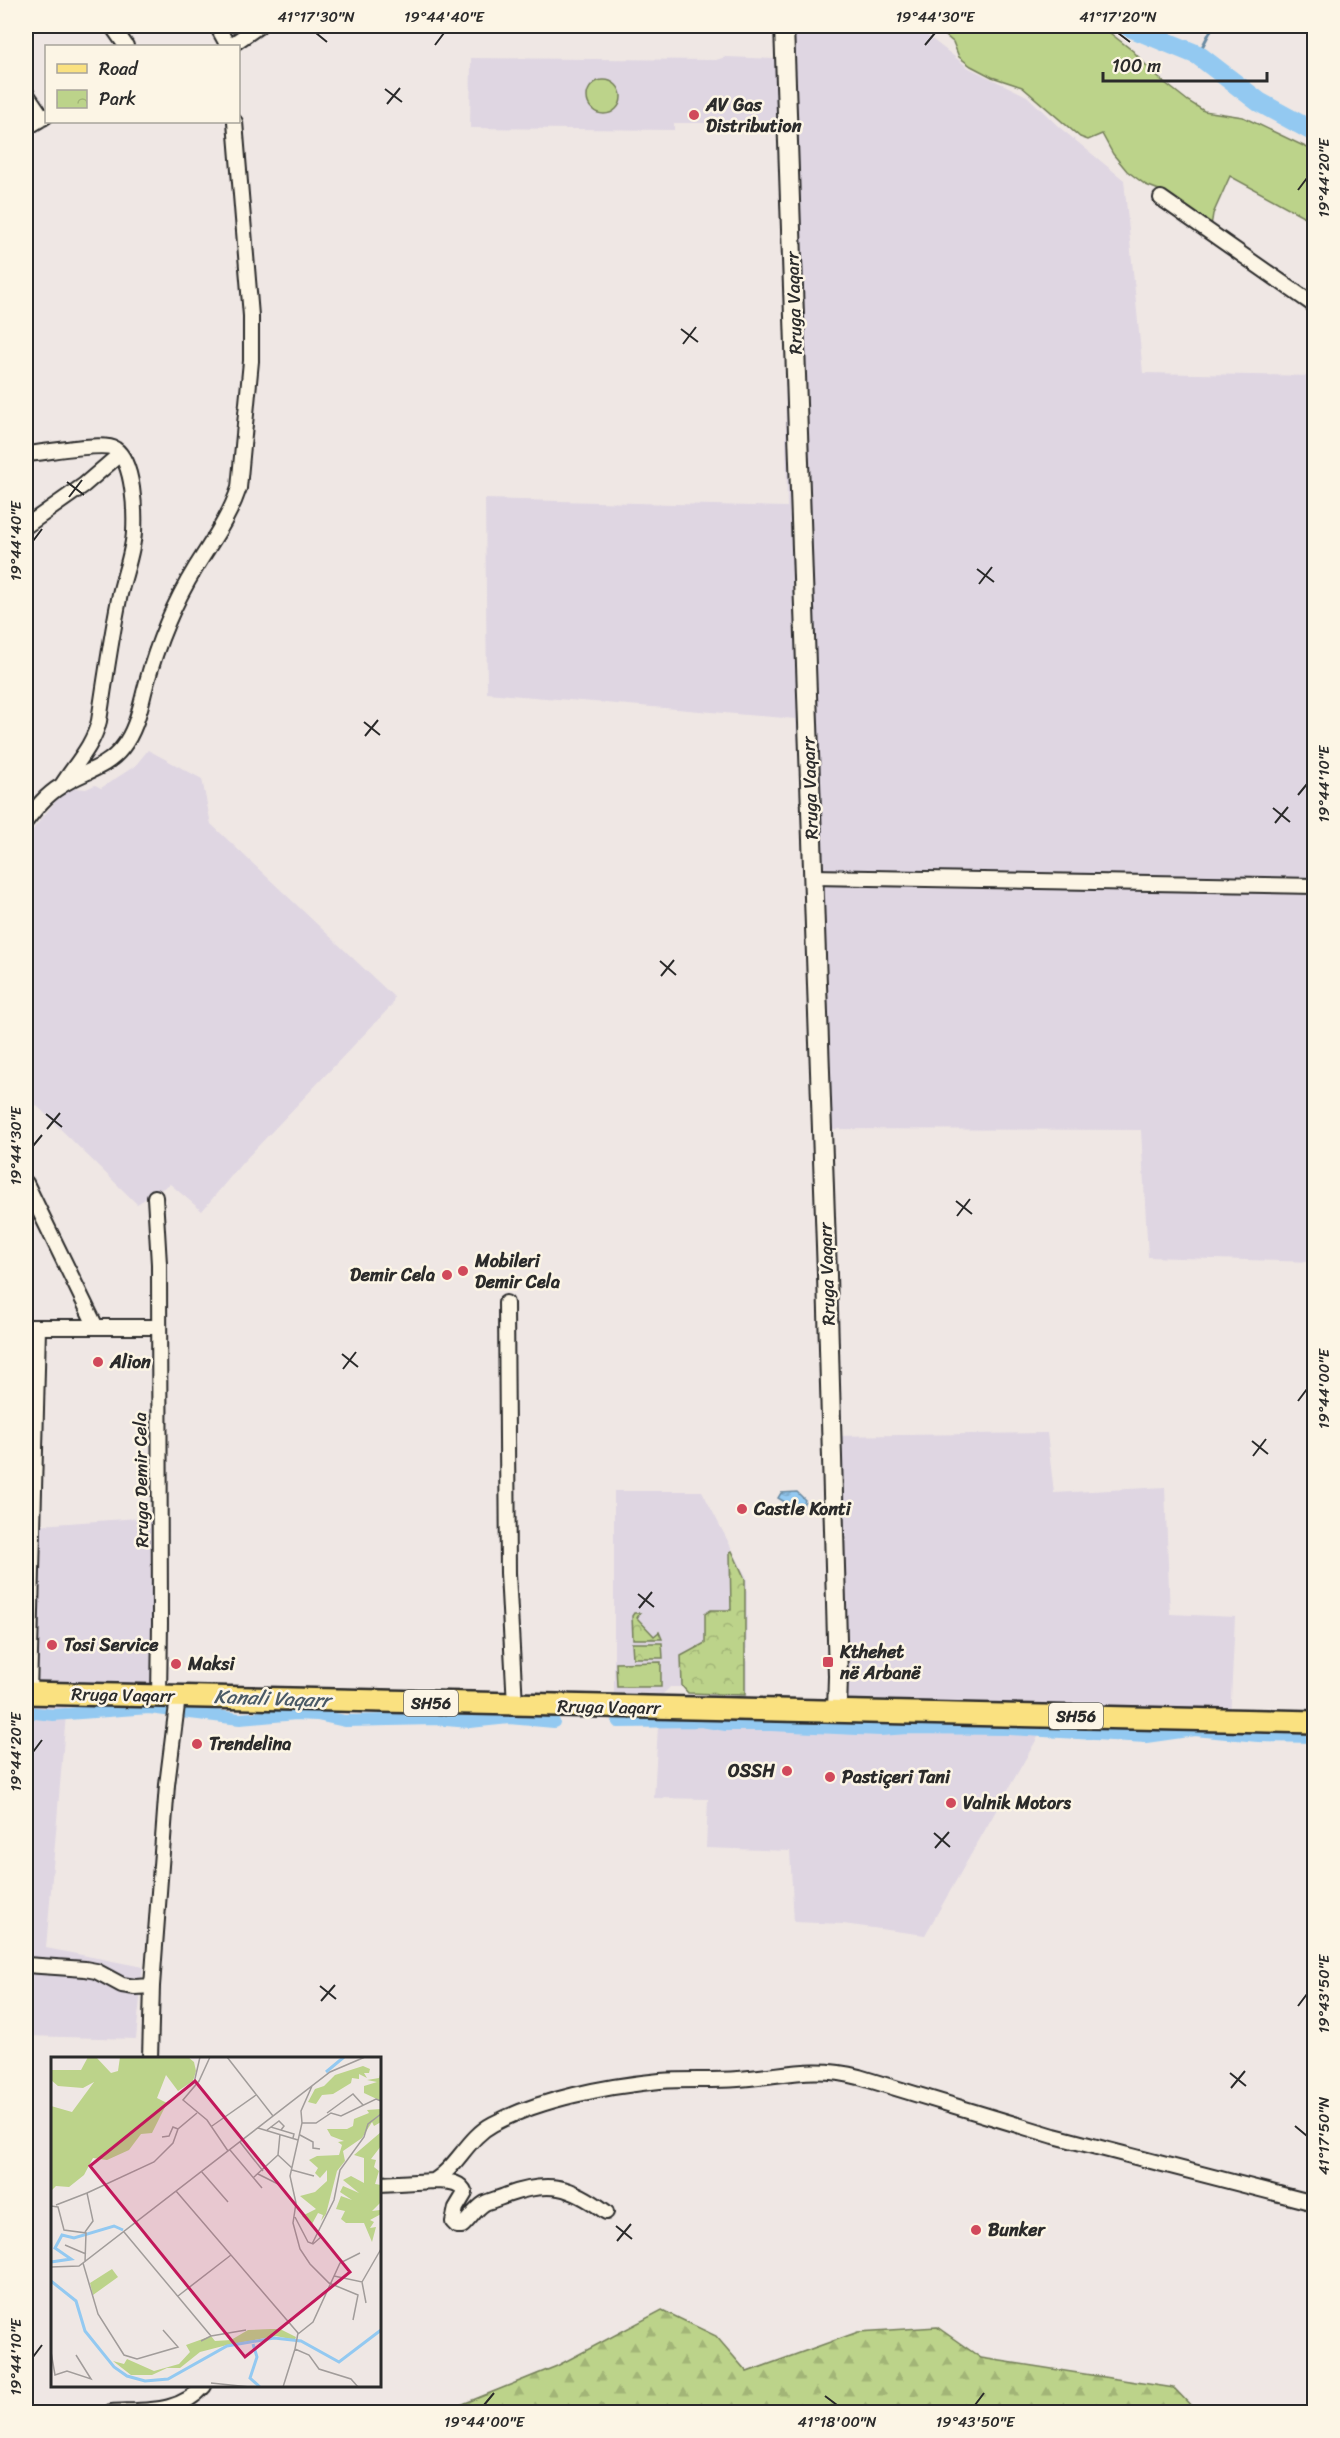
<svg xmlns="http://www.w3.org/2000/svg" width="1340" height="2438" font-family="Sriracha,sans-serif">
<defs>
<pattern id="forest-firs" width="22" height="20" patternUnits="userSpaceOnUse" patternTransform="scale(1.5)"><rect width="22" height="20" fill="#bcd38a"/><path d="M5 1l3.5 6h-7zM16 11l3.5 6h-7z" fill="#a2b577"/></pattern>
<pattern id="park-crowns" width="20" height="18" patternUnits="userSpaceOnUse" patternTransform="scale(1.5)"><rect width="20" height="18" fill="#bcd38a"/><path d="M2 6a3 3 0 1 1 6 0M12 15a3 3 0 1 1 6 0" fill="none" stroke="#a2b577"/></pattern>
<pattern id="water-waves" width="16" height="10" patternUnits="userSpaceOnUse" patternTransform="scale(1.5)"><rect width="16" height="10" fill="#93c9f1"/><path d="M0 5q4-4 8 0t8 0" fill="none" stroke="#7fadcf"/></pattern>
</defs>
<rect width="100%" height="100%" fill="#efe7e4"/>
<filter id="ink" filterUnits="userSpaceOnUse"><feTurbulence type="fractalNoise" baseFrequency=".0167" numOctaves="2"/><feDisplacementMap in="SourceGraphic" scale="12" xChannelSelector="R" yChannelSelector="G"/><feConvolveMatrix kernelMatrix="1 2 1 2 8 2 1 2 1" color-interpolation-filters="sRGB"/></filter>
<g filter="url(#ink)">
<path fill="#dfd6e2" d="M 774,26 L 915,26 L 969,68 L 1027,96 L 1059,127 L 1124,180 L 1143,373 L 1314,376 L 1314,1262 L 1148,1257 L 1141,1130 L 822,1129 L 796,719 L 487,693 L 485,499 L 787,507 L 783,216 Z
M 726,57 L 775,59 L 777,131 L 715,128 L 713,123 L 676,123 L 674,124 L 674,130 L 470,128 L 471,58 L 716,60 Z
M 148,750 L 202,779 L 211,824 L 394,997 L 392,1005 L 242,1163 L 202,1211 L 170,1184 L 137,1204 L 35,1104 L 26,1108 L 26,838 L 63,792 L 76,788 L 86,789 L 95,785 L 101,788 L 135,766 Z
M 1047,1433 L 1054,1493 L 1165,1487 L 1170,1614 L 1235,1617 L 1230,1720 L 1050,1716 L 925,1935 L 843,1924 L 794,1922 L 790,1851 L 706,1848 L 708,1799 L 654,1798 L 659,1708 L 837,1711 L 831,1436 Z
M 614,1491 L 702,1491 L 747,1578 L 747,1696 L 688,1694 L 682,1687 L 670,1687 L 663,1694 L 614,1693 Z
M 153,1517 L 151,1692 L 67,1703 L 46,1948 L 143,1967 L 136,2039 L 26,2036 L 26,1526 Z"/>
<path fill="#bcd38a" stroke="#747f5a" stroke-width="1.5" d="M 934,26 L 1101,26 L 1133,51 L 1155,75 L 1188,101 L 1204,111 L 1243,117 L 1314,151 L 1314,222 L 1230,176 L 1213,214 L 1211,226 L 1196,213 L 1183,208 L 1167,193 L 1146,185 L 1127,171 L 1113,154 L 1102,134 L 1088,140 L 1080,137 L 1022,87 L 992,77 L 971,66 L 959,57 L 953,42 Z
M587 97a17 17 0 1 1 34 0a17 17 0 1 1-34 0Z
M 661,1662 L 661,1687 L 617,1687 L 616,1663 Z"/>
<path fill="url(#forest-firs)" stroke="#747f5a" stroke-width="1.5" d="M 662,2310 L 716,2336 L 747,2372 L 858,2332 L 937,2327 L 981,2358 L 1174,2388 L 1197,2412 L 443,2412 L 557,2366 Z"/>
<path fill="url(#park-crowns)" stroke="#747f5a" stroke-width="1.5" d="M 732,1551 L 745,1579 L 745,1695 L 688,1693 L 682,1686 L 681,1656 L 705,1643 L 705,1614 L 711,1610 L 731,1610 L 730,1552 Z
M 634,1613 L 640,1613 L 637,1618 L 654,1636 L 659,1632 L 662,1639 L 633,1639 L 632,1616 Z
M 632,1643 L 662,1643 L 663,1658 L 633,1658 Z"/>
<path fill="url(#water-waves)" stroke="#698aa2" stroke-width="1.5" d="M 797,1492 L 805,1500 L 802,1508 L 795,1508 L 778,1498 L 781,1493 Z"/>
<g fill="none" stroke-linecap="round" stroke-linejoin="round">
<path stroke="#698aa2" stroke-width="3" d="M 1198,55 L 1213,26"/>
<path stroke="#93c9f1" stroke-width="12" d="M 26,1712 L 53,1715 L 149,1708 L 240,1719 L 296,1714 L 317,1715 L 345,1721 L 434,1719 L 470,1722 L 509,1718 L 554,1722
M 618,1722 L 701,1721 L 726,1725 L 771,1725 L 880,1730 L 907,1728 L 1010,1729 L 1146,1737 L 1195,1730 L 1258,1736 L 1314,1737"/>
<path stroke="#93c9f1" stroke-width="20" d="M 1127,26 L 1198,55 L 1259,102 L 1314,132"/>
<defs>
<path id="street" d="M 112,26 L 126,46
M 217,26 L 228,46
M 230,46 L 259,26
M 26,93 L 43,118
M 26,128 L 46,116
M 1161,198 L 1314,305
M 26,454 C 44,453 104,441 115,449 C 134,462 135,512 134,532 C 133,554 123,577 119,599 C 111,639 105,680 99,721 C 93,746 76,763 62,785
M 26,526 L 84,485 L 120,454
M 26,821 C 36,808 46,795 61,786 C 81,772 106,769 122,748 C 137,729 140,707 146,685 C 157,644 174,603 196,567 C 212,541 229,518 239,488 L 251,361 L 251,316 L 235,122
M 813,877 L 1314,886
M 26,1183 L 96,1327
M 155,1197 L 159,1264 L 160,1623 L 159,1697
M 506,1303 L 508,1573 L 515,1705
M 26,1327 L 157,1327
M 29,1693 L 38,1328
M 26,1965 L 85,1969 L 96,1971 L 122,1985 L 135,1987 L 152,1986
M 150,2058 L 152,1986 L 167,1785 L 178,1697
M 434,2181 C 447,2182 460,2180 465,2193 L 456,2208 L 453,2222 L 457,2226 L 462,2226 C 470,2219 475,2209 485,2203 C 492,2200 500,2198 507,2195 C 549,2180 571,2186 606,2212
M 380,2184 L 434,2181 C 458,2166 468,2137 493,2124 C 540,2099 607,2086 660,2081 C 686,2079 712,2081 738,2079 C 782,2076 815,2065 859,2077 L 1054,2136 L 1314,2203
M 111,2412 C 146,2410 179,2414 204,2386"/>
<path id="secondary" d="M 784,26 L 827,1275 L 838,1676 L 837,1712"/>
<path id="primary" d="M 26,1693 L 1314,1722"/>
</defs>
<use href="#street" stroke="#2b2b2b" stroke-width="18"/>
<use href="#secondary" stroke="#2b2b2b" stroke-width="22"/>
<use href="#primary" stroke="#2b2b2b" stroke-width="26"/>
<use href="#street" stroke="#fcf5e5" stroke-width="14"/>
<use href="#secondary" stroke="#fcf5e5" stroke-width="18"/>
<use href="#primary" stroke="#fae180" stroke-width="21"/>
</g>
</g>
<path fill="none" stroke="#2b2b2b" stroke-width="2" d="M 316,33 L 327,42M 1118,33 L 1130,42M 435,45 L 444,33M 925,45 L 935,33M 385,89 L 402,102M 387,104 L 400,88M 1298,190 L 1307,178M 681,329 L 698,342M 683,344 L 696,327M 67,482 L 84,495M 69,497 L 82,480M 33,541 L 42,529M 977,569 L 994,582M 979,584 L 992,567M 364,722 L 380,735M 365,736 L 378,720M 1298,795 L 1307,784M 1273,808 L 1290,822M 1275,823 L 1288,807M 660,961 L 676,975M 661,976 L 674,960M 46,1114 L 62,1127M 47,1129 L 60,1113M 33,1146 L 42,1135M 956,1201 L 972,1214M 957,1216 L 970,1199M 342,1354 L 358,1367M 343,1369 L 356,1352M 1298,1401 L 1307,1389M 1252,1441 L 1268,1454M 1253,1456 L 1266,1439M 638,1594 L 654,1607M 639,1608 L 652,1592M 33,1752 L 42,1740M 934,1833 L 950,1847M 935,1848 L 949,1832M 320,1986 L 336,1999M 321,2001 L 335,1985M 1298,2006 L 1307,1994M 1230,2073 L 1246,2086M 1231,2088 L 1245,2071M 1295,2126 L 1307,2136M 616,2226 L 632,2239M 617,2241 L 631,2224M 33,2357 L 42,2345M 825,2396 L 837,2405M 484,2405 L 494,2393M 975,2405 L 984,2393"/>
<g fill="#d1495b" stroke="#fcf5e5" stroke-width="2">
<circle cx="694" cy="115" r="6"/>
<circle cx="463" cy="1271" r="6"/>
<circle cx="447" cy="1275" r="6"/>
<circle cx="98" cy="1362" r="6"/>
<circle cx="742" cy="1509" r="6"/>
<circle cx="52" cy="1645" r="6"/>
<rect x="822" y="1656" width="12" height="12" rx="3"/>
<circle cx="176" cy="1664" r="6"/>
<circle cx="197" cy="1744" r="6"/>
<circle cx="787" cy="1771" r="6"/>
<circle cx="830" cy="1777" r="6"/>
<circle cx="951" cy="1803" r="6"/>
<circle cx="976" cy="2230" r="6"/>
</g>
<g text-anchor="middle" stroke-width="5" stroke-linejoin="round" paint-order="stroke">
<g fill="#fcf5e5" stroke="#6a6863" stroke-width="1.5">
<rect x="404" y="1690" width="54" height="26" rx="4.5"/>
<rect x="1049" y="1703" width="54" height="26" rx="4.5"/>
</g>
<g font-size="16" font-weight="bold" fill="#2b2b2b">
<text x="431" y="1709">SH56</text>
<text x="1076" y="1722">SH56</text>
</g>
<g font-size="18" font-weight="bold" fill="#2b2b2b" stroke="#fcf5e5" text-anchor="start">
<text x="706" y="111">AV Gas<tspan x="706" dy="21">Distribution</tspan></text>
<text x="475" y="1267">Mobileri<tspan x="475" dy="21">Demir Cela</tspan></text>
<text x="435" y="1281" text-anchor="end">Demir Cela</text>
<text x="110" y="1368">Alion</text>
<text x="754" y="1515">Castle Konti</text>
<text x="64" y="1651">Tosi Service</text>
<text x="840" y="1658">Kthehet<tspan x="840" dy="21">në Arbanë</tspan></text>
<text x="188" y="1670">Maksi</text>
<text x="209" y="1750">Trendelina</text>
<text x="775" y="1777" text-anchor="end">OSSH</text>
<text x="842" y="1783">Pastiçeri Tani</text>
<text x="963" y="1809">Valnik Motors</text>
<text x="988" y="2236">Bunker</text>
</g>
<g font-size="18" fill="#2b2b2b" stroke="#fcf5e5">
<text transform="translate(794 303) rotate(-92)" y="6">Rruga Vaqarr</text>
<text transform="translate(810 788) rotate(-92)" y="6">Rruga Vaqarr</text>
<text transform="translate(827 1274) rotate(-92)" y="6">Rruga Vaqarr</text>
<text transform="translate(141 1480) rotate(-91)" y="6">Rruga Demir Cela</text>
<text transform="translate(123 1695) rotate(1)" y="6">Rruga Vaqarr</text>
<text transform="translate(609 1707) rotate(1)" y="6">Rruga Vaqarr</text>
</g>
<g font-size="20" font-style="italic" fill="#4a5a66" stroke="#fcf5e5">
<text transform="translate(272 1698) rotate(2)" y="7">Kanali Vaqarr</text>
</g>
</g>
<g transform="translate(51 2057)">
<rect width="330" height="330" fill="#efe7e4"/>
<path d="M 61,212 L 67,220 L 42,238 L 39,226 ZM 220,272 L 229,272 L 245,280 L 244,283 L 225,279 L 176,288 L 149,295 L 129,311 L 116,311 L 101,318 L 80,318 L 62,304 L 73,307 L 76,302 L 103,314 L 128,307 L 139,295 L 135,288 L 160,279 L 164,284 L 180,283 L 197,273 Z" fill="#bcd38a"/>
<path d="M 37,0 L 45,0 L 60,16 L 67,14 L 69,0 L 137,0 L 143,5 L 145,14 L 142,24 L 127,34 L 115,18 L 106,41 L 116,46 L 101,76 L 90,77 L 78,93 L 56,103 L 42,101 L 33,118 L 18,130 L 5,129 L 0,134 L 0,49 L 21,55 L 43,25 L 32,31 L 7,29 L 0,23 L 0,13 L 30,13 ZM 312,9 L 319,12 L 318,16 L 313,16 L 316,21 L 308,17 L 308,22 L 301,21 L 300,26 L 282,37 L 271,38 L 265,47 L 257,45 L 264,32 L 273,29 L 284,18 ZM 330,14 L 330,44 L 313,36 L 313,29 L 326,25 L 316,23 L 328,21 ZM 330,52 L 330,65 L 323,69 L 321,65 L 311,81 L 292,94 L 294,104 L 286,114 L 275,157 L 270,164 L 272,158 L 267,156 L 261,167 L 257,165 L 251,159 L 265,152 L 249,139 L 264,135 L 276,124 L 276,113 L 269,121 L 264,116 L 267,111 L 258,103 L 266,99 L 288,98 L 291,88 L 287,85 L 293,84 L 280,79 L 276,72 L 296,72 L 302,69 L 303,62 L 318,56 L 316,53 ZM 330,75 L 330,89 L 320,102 L 325,103 L 323,110 L 328,114 L 324,127 L 330,128 L 330,145 L 321,154 L 329,153 L 330,157 L 319,163 L 323,165 L 319,171 L 325,170 L 321,185 L 313,166 L 295,166 L 290,162 L 294,154 L 285,152 L 290,139 L 301,143 L 289,135 L 292,129 L 308,136 L 292,123 L 300,119 L 313,126 L 313,101 L 303,98 Z" fill="#bcd38a"/>
<path fill="none" stroke="#93c9f1" stroke-width="3" d="M 275,15 L 293,0M 0,205 L 20,202 L 4,191 L 11,178 L 23,181 L 63,169 L 72,173M 0,224 L 25,244 L 34,274 L 63,310 L 76,319 L 94,324 L 117,322 L 176,289 L 223,281 L 250,284 L 288,305 L 330,273M 202,287 L 206,300 L 199,321 L 209,330"/>
<path fill="none" stroke="#a19c9a" stroke-width="1.5" d="M 159,0 L 148,24 L 132,43 L 156,63 L 177,94M 176,0 L 222,59M 143,26 L 149,0M 261,29 L 250,54 L 251,66 L 239,119 L 245,146 L 242,166 L 249,192 L 259,207 L 278,226 L 307,238 L 302,263M 276,56 L 302,37 L 312,48M 251,66 L 265,66 L 280,56 L 290,59 L 325,42 L 330,44M 161,69 L 205,38M 220,70 L 228,64 L 233,69 L 230,73M 207,71 L 247,83M 216,73 L 220,70 L 243,77 L 242,81M 229,77 L 227,98 L 241,111M 249,78 L 262,85 L 262,91 L 269,92M 111,80 L 118,79 L 122,70 L 127,72M 189,85 L 212,114M 179,93 L 211,131M 241,113 L 263,119M 150,114 L 177,145M 207,117 L 229,128M 202,121 L 227,98M 125,134 L 247,276 L 244,292 L 258,298 L 268,312 L 300,322 L 307,330M 5,148 L 36,136M 0,149 L 7,150 L 13,173 L 35,176 L 34,205M 244,160 L 257,185 L 262,187 L 270,180M 34,175 L 42,164 L 36,136 L 103,105 L 122,86 L 127,72 L 146,56M 73,175 L 160,279 L 150,284M 261,187 L 283,143 L 289,113 L 313,80 L 317,67 L 330,57M 14,188 L 35,197M 32,206 L 47,257 L 73,298 L 86,302 L 127,290 L 112,273M 0,210 L 28,209 L 279,15 L 314,0M 283,219 L 311,225 L 330,192M 311,225 L 315,246M 127,239 L 180,198M 247,277 L 262,265 L 289,206 L 309,196M 160,279 L 195,273M 0,295 L 4,318 L 16,314 L 40,322 L 25,298M 160,326 L 199,330M 232,330 L 244,292"/>
<path fill="#c2185b" fill-opacity="0.15" stroke="#c2185b" stroke-width="3" d="M 144,24 L 299,215 L 194,300 L 39,109 Z"/>
<rect width="330" height="330" fill="none" stroke="#2b2b2b" stroke-width="3"/>
</g>
<rect width="1340" height="2438" fill="none" stroke="#fcf5e5" stroke-width="66"/>
<rect x="45" y="45" width="195" height="78" fill="#fcf5e5" stroke="#a8a49b" stroke-width="1.5"/>
<rect x="57" y="64" width="30" height="9" fill="#fae180" stroke="#a8a49b" stroke-width="1.5"/>
<text x="99" y="75" font-size="18" fill="#2b2b2b">Road</text>
<rect x="57" y="90" width="30" height="18" fill="url(#park-crowns)" stroke="#a8a49b" stroke-width="1.5"/>
<text x="99" y="105" font-size="18" fill="#2b2b2b">Park</text>
<path d="M1103 72v9h164v-9" fill="none" stroke="#2b2b2b" stroke-width="3"/>
<text x="1112" y="72" font-size="18" fill="#2b2b2b" stroke="#fcf5e5" stroke-width="4.5" paint-order="stroke">100 m</text>
<rect x="33" y="33" width="1274" height="2372" fill="none" stroke="#2b2b2b" stroke-width="2"/>
<g font-size="15" text-anchor="middle" fill="#2b2b2b">
<text x="316" y="22">41°17'30"N</text>
<text x="444" y="22">19°44'40"E</text>
<text x="935" y="22">19°44'30"E</text>
<text x="1118" y="22">41°17'20"N</text>
<text transform="translate(1324 178) rotate(-90)" y="5">19°44'20"E</text>
<text transform="translate(16 541) rotate(-90)" y="5">19°44'40"E</text>
<text transform="translate(1324 784) rotate(-90)" y="5">19°44'10"E</text>
<text transform="translate(16 1146) rotate(-90)" y="5">19°44'30"E</text>
<text transform="translate(1324 1389) rotate(-90)" y="5">19°44'00"E</text>
<text transform="translate(16 1752) rotate(-90)" y="5">19°44'20"E</text>
<text transform="translate(1324 1994) rotate(-90)" y="5">19°43'50"E</text>
<text transform="translate(1324 2136) rotate(-90)" y="5">41°17'50"N</text>
<text transform="translate(16 2357) rotate(-90)" y="5">19°44'10"E</text>
<text x="484" y="2427">19°44'00"E</text>
<text x="837" y="2427">41°18'00"N</text>
<text x="975" y="2427">19°43'50"E</text>
</g>
</svg>
